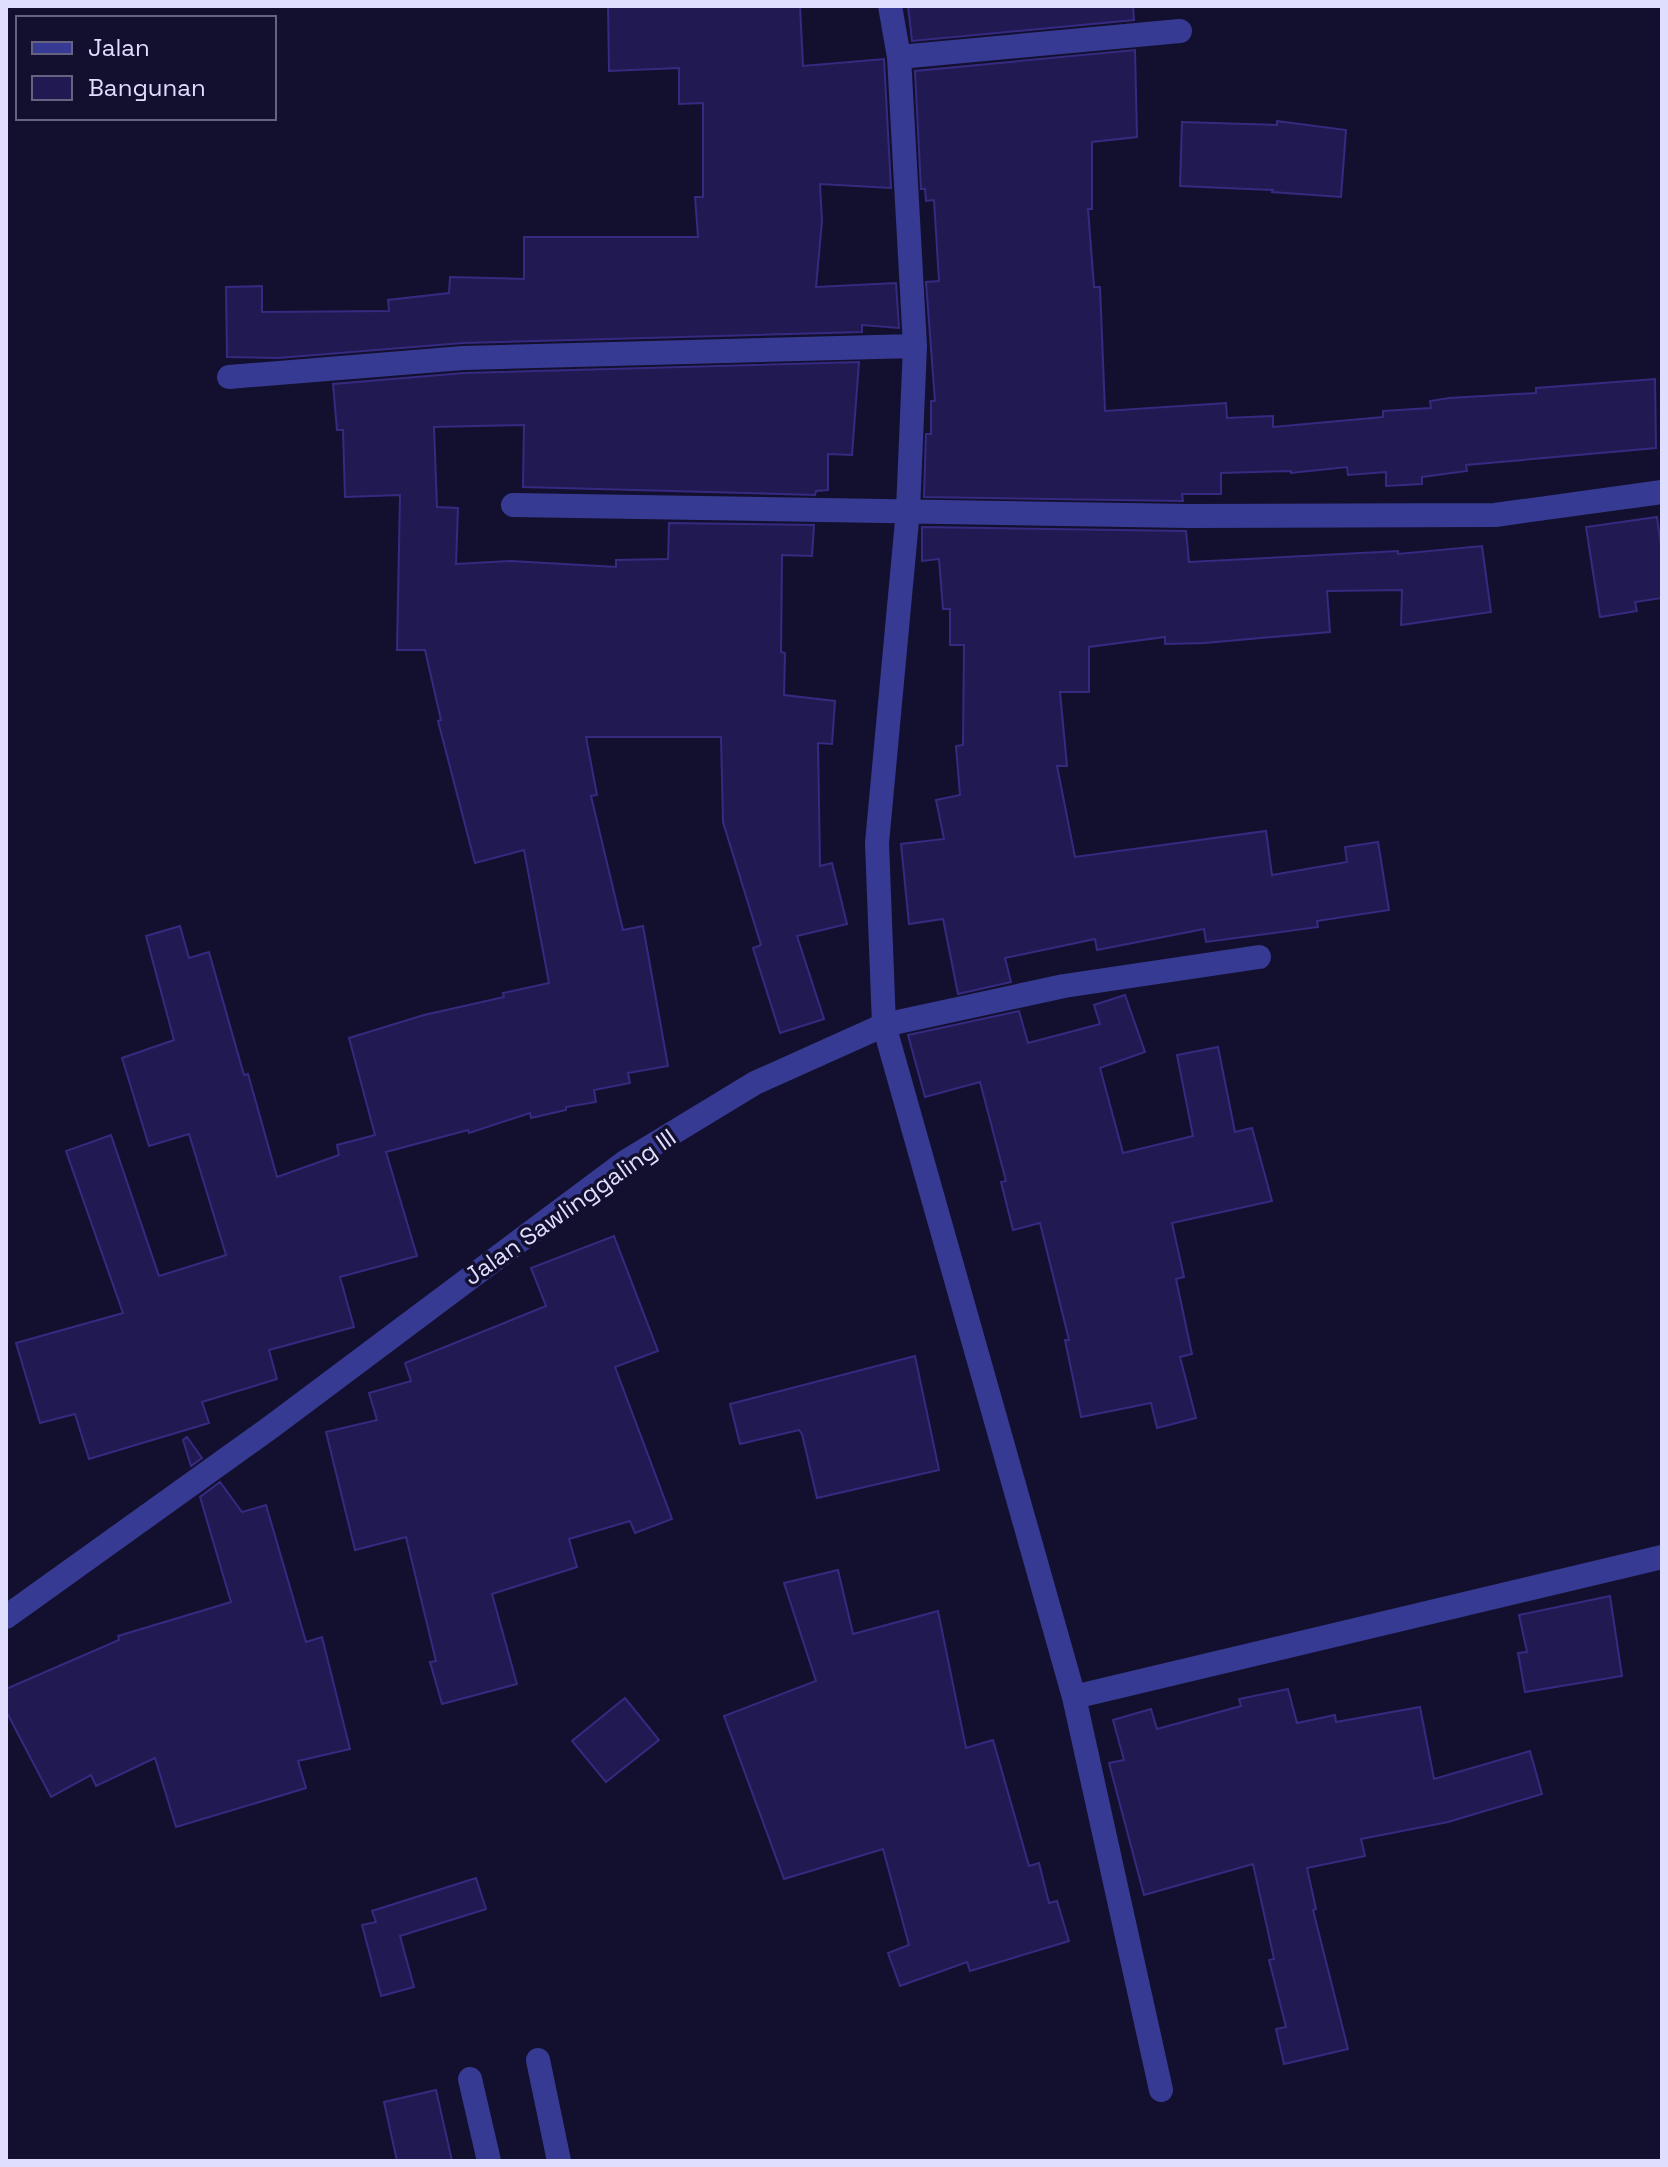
<svg xmlns="http://www.w3.org/2000/svg" width="1668" height="2167" font-family="'Space Grotesk',sans-serif">
<rect width="100%" height="100%" fill="#13102f"/>
<path fill="#211a52" stroke="#352a80" stroke-width="2" d="M 608,6 L 800,6 L 803,66 L 884,59 L 891,188 L 820,184 L 822,221 L 816,287 L 896,283 L 899,328 L 862,325 L 862,332 L 463,343 L 278,358 L 227,357 L 226,287 L 262,286 L 262,312 L 389,311 L 388,300 L 449,293 L 450,277 L 524,279 L 524,237 L 698,237 L 695,197 L 703,197 L 703,103 L 679,104 L 679,68 L 609,71 Z
M 908,6 L 1133,6 L 1134,20 L 912,41 Z
M 1135,50 L 1137,137 L 1092,142 L 1092,209 L 1088,209 L 1094,287 L 1100,287 L 1105,411 L 1226,403 L 1227,418 L 1273,416 L 1273,427 L 1383,417 L 1383,411 L 1431,408 L 1430,401 L 1449,398 L 1536,393 L 1536,388 L 1655,379 L 1656,448 L 1466,465 L 1467,471 L 1422,477 L 1422,484 L 1386,486 L 1386,472 L 1348,475 L 1347,467 L 1291,473 L 1291,471 L 1221,473 L 1221,494 L 1182,494 L 1183,501 L 924,497 L 926,434 L 931,434 L 931,401 L 935,401 L 926,282 L 939,281 L 934,200 L 926,201 L 925,189 L 921,189 L 915,71 Z
M 1277,121 L 1346,130 L 1341,197 L 1272,192 L 1273,190 L 1180,186 L 1182,122 L 1277,125 Z
M 859,362 L 852,455 L 828,454 L 828,490 L 816,491 L 815,495 L 523,487 L 524,425 L 434,427 L 437,507 L 458,508 L 456,564 L 511,561 L 616,567 L 616,560 L 668,559 L 669,523 L 814,525 L 812,556 L 782,555 L 781,652 L 785,653 L 784,695 L 835,701 L 832,744 L 818,743 L 820,866 L 832,863 L 847,924 L 797,936 L 824,1019 L 780,1033 L 753,948 L 761,945 L 723,822 L 721,737 L 586,737 L 597,795 L 591,796 L 623,930 L 643,926 L 668,1066 L 628,1073 L 630,1083 L 594,1090 L 596,1102 L 566,1107 L 566,1110 L 531,1118 L 530,1113 L 469,1133 L 468,1130 L 386,1152 L 417,1256 L 340,1277 L 354,1327 L 269,1350 L 277,1379 L 202,1402 L 209,1423 L 89,1459 L 75,1414 L 40,1423 L 16,1343 L 123,1313 L 66,1151 L 111,1135 L 159,1276 L 226,1255 L 189,1134 L 149,1146 L 122,1058 L 174,1040 L 146,936 L 180,926 L 189,958 L 209,952 L 244,1075 L 248,1074 L 277,1177 L 339,1155 L 337,1145 L 375,1135 L 349,1038 L 424,1015 L 504,997 L 503,993 L 549,983 L 524,850 L 475,863 L 438,721 L 441,720 L 425,650 L 397,650 L 400,495 L 345,497 L 343,430 L 337,430 L 333,384 L 464,373 Z
M 1657,517 L 1662,552 L 1662,598 L 1635,602 L 1637,611 L 1600,617 L 1586,527 Z
M 922,527 L 1186,531 L 1189,562 L 1398,551 L 1398,554 L 1482,546 L 1491,612 L 1401,625 L 1402,590 L 1327,591 L 1330,632 L 1205,643 L 1165,644 L 1165,637 L 1089,647 L 1089,692 L 1060,692 L 1067,766 L 1057,766 L 1075,857 L 1266,831 L 1272,875 L 1347,862 L 1345,847 L 1378,842 L 1389,910 L 1317,921 L 1318,927 L 1206,942 L 1204,929 L 1097,950 L 1095,939 L 1005,958 L 1011,982 L 958,994 L 943,919 L 909,924 L 901,844 L 944,839 L 936,800 L 960,795 L 956,746 L 963,745 L 964,645 L 950,645 L 950,609 L 943,609 L 939,559 L 922,561 Z
M 1125,995 L 1145,1052 L 1100,1068 L 1123,1153 L 1193,1136 L 1177,1055 L 1218,1047 L 1235,1132 L 1252,1128 L 1272,1201 L 1172,1223 L 1184,1277 L 1176,1279 L 1192,1354 L 1180,1357 L 1196,1418 L 1157,1428 L 1151,1403 L 1081,1417 L 1065,1340 L 1069,1340 L 1040,1223 L 1013,1230 L 1001,1182 L 1006,1181 L 980,1082 L 925,1097 L 908,1035 L 1019,1011 L 1028,1043 L 1100,1024 L 1094,1005 Z
M 614,1236 L 658,1351 L 615,1367 L 672,1519 L 635,1533 L 630,1521 L 569,1539 L 577,1567 L 492,1594 L 517,1684 L 442,1704 L 430,1662 L 436,1661 L 406,1537 L 355,1550 L 326,1432 L 377,1420 L 369,1393 L 411,1381 L 405,1363 L 546,1306 L 531,1268 Z
M 915,1356 L 939,1470 L 817,1498 L 802,1434 L 799,1430 L 740,1444 L 730,1404 Z
M 187,1437 L 202,1458 L 191,1466 L 183,1440 Z
M 220,1482 L 242,1512 L 266,1505 L 306,1642 L 322,1637 L 350,1749 L 298,1761 L 306,1788 L 176,1827 L 155,1758 L 96,1786 L 91,1775 L 51,1797 L 6,1711 L 6,1689 L 119,1640 L 118,1636 L 231,1602 L 200,1497 Z
M 838,1570 L 853,1634 L 938,1611 L 966,1748 L 993,1740 L 1029,1866 L 1039,1863 L 1049,1903 L 1057,1901 L 1069,1941 L 970,1971 L 967,1962 L 900,1986 L 888,1953 L 909,1945 L 883,1849 L 784,1879 L 724,1716 L 816,1681 L 784,1583 Z
M 1610,1596 L 1622,1676 L 1525,1692 L 1518,1653 L 1527,1652 L 1519,1615 Z
M 1288,1689 L 1297,1723 L 1335,1715 L 1336,1722 L 1420,1707 L 1434,1779 L 1530,1751 L 1542,1794 L 1448,1822 L 1361,1839 L 1365,1856 L 1307,1868 L 1316,1909 L 1313,1910 L 1348,2049 L 1284,2064 L 1276,2029 L 1286,2027 L 1269,1960 L 1274,1959 L 1253,1864 L 1144,1895 L 1109,1763 L 1124,1760 L 1113,1720 L 1151,1709 L 1157,1729 L 1241,1706 L 1239,1699 Z
M 625,1698 L 659,1740 L 606,1782 L 572,1741 Z
M 476,1878 L 486,1909 L 400,1936 L 414,1987 L 381,1996 L 362,1925 L 376,1922 L 372,1911 Z
M 436,2090 L 452,2161 L 397,2161 L 384,2102 Z"/>
<g fill="none" stroke-linecap="round" stroke-linejoin="round">
<path stroke="#373a92" stroke-width="24" d="M 890,6 L 899,57 L 915,346 L 908,510 L 877,843 L 884,1025 L 1074,1697 L 1161,2090
M 899,57 L 1180,31
M 229,377 L 463,358 L 915,346
M 513,505 L 1189,516 L 1495,515 L 1662,492
M 6,1617 L 271,1427 L 625,1162 L 755,1083 L 884,1025 L 1064,986 L 1259,957
M 1074,1697 L 1662,1557
M 538,2060 L 559,2161
M 470,2079 L 489,2161"/>
</g>
<g text-anchor="middle" stroke-width="7" stroke-linejoin="round" paint-order="stroke">
<g font-size="24" fill="#dfdeff" stroke="#13102f">
<text transform="translate(570 1207) rotate(-35)" y="8">Jalan Sawlinggaling III</text>
</g>
</g>
<rect width="1668" height="2167" fill="none" stroke="#dfdeff" stroke-width="16"/>
<rect x="16" y="16" width="260" height="104" fill="#13102f" stroke="#656282" stroke-width="2"/>
<rect x="32" y="42" width="40" height="12" fill="#373a92" stroke="#656282" stroke-width="2"/>
<text x="88" y="56" font-size="24" fill="#dfdeff">Jalan</text>
<rect x="32" y="76" width="40" height="24" fill="#211a52" stroke="#656282" stroke-width="2"/>
<text x="88" y="96" font-size="24" fill="#dfdeff">Bangunan</text>
</svg>
